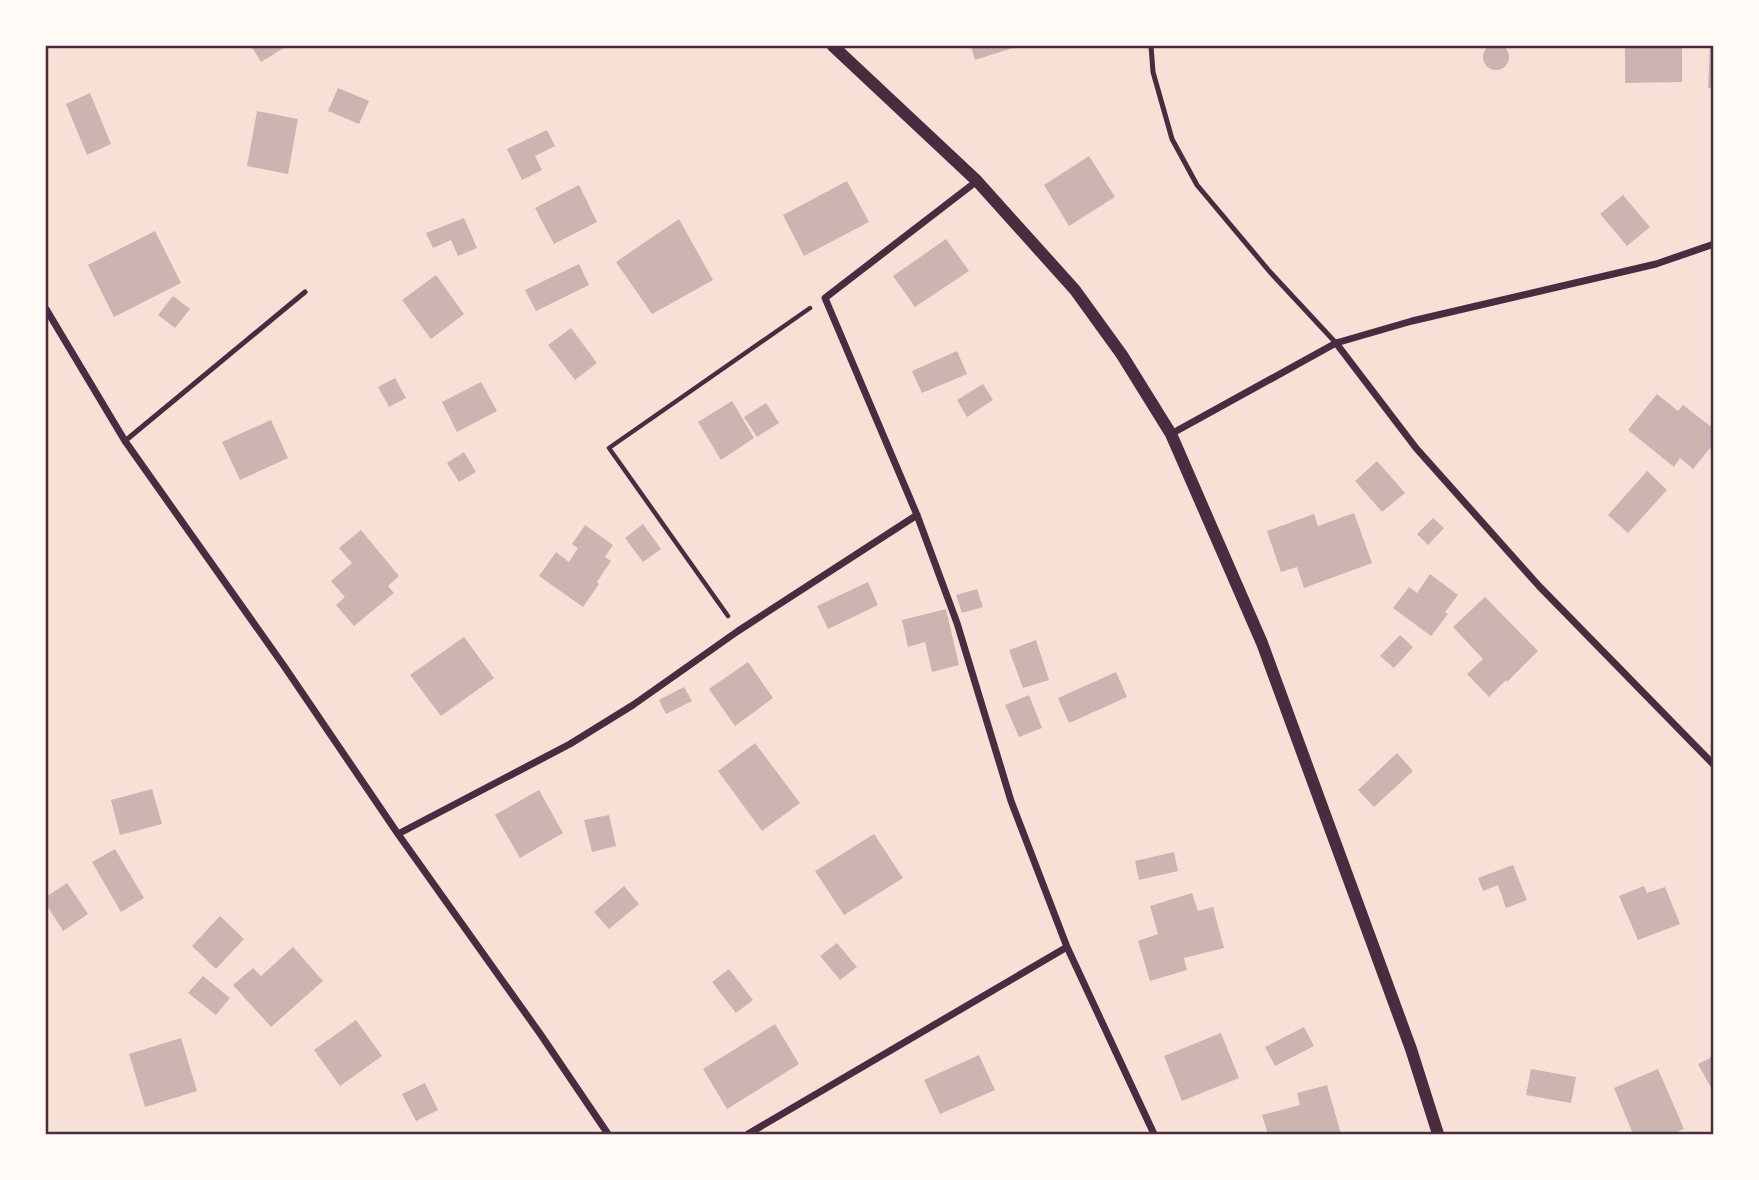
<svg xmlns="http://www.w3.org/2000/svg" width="1759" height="1180" font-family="Karla,sans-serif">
<rect width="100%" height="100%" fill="#f7e1d7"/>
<path fill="#ccb4b1" d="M1483 57a13 13 0 1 1 26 0a13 13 0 1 1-26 0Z
M 251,46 L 287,46 L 261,62 Z
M 971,46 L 1019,46 L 975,60 Z
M 1625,46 L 1682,46 L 1682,82 L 1625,83 Z
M 1710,46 L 1714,46 L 1714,88 L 1708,88 Z
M 338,88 L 369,101 L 359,124 L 328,111 Z
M 90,93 L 111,144 L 87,155 L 66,104 Z
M 257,111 L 298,119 L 288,174 L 247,166 Z
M 547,130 L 555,146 L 535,156 L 542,170 L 522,180 L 507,149 Z
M 1089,156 L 1115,197 L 1069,226 L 1044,185 Z
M 847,181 L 869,222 L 804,256 L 783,215 Z
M 579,185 L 597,222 L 554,244 L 535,208 Z
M 1623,195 L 1650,227 L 1627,246 L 1600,214 Z
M 464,218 L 477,248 L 458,256 L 451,240 L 433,248 L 426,233 Z
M 679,219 L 713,280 L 652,314 L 616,262 Z
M 155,231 L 181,283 L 114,317 L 88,265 Z
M 946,239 L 969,271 L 915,307 L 893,276 Z
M 579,264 L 589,285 L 536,311 L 525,290 Z
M 436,275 L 464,314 L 431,339 L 402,300 Z
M 173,296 L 190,309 L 175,328 L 158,315 Z
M 571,328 L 597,363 L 575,380 L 548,345 Z
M 957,351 L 967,374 L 922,393 L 912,371 Z
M 395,378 L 406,398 L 389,407 L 378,387 Z
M 481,382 L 497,411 L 457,432 L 442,402 Z
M 983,384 L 993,400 L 967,417 L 957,400 Z
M 1657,394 L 1678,411 L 1683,405 L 1714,429 L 1714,443 L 1693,469 L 1680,458 L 1674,467 L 1628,430 Z
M 732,401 L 754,438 L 721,460 L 698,422 Z
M 766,403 L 779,423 L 757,437 L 744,417 Z
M 271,420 L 288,458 L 240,480 L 222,442 Z
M 464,452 L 476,472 L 459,482 L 447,463 Z
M 1377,461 L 1405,493 L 1382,512 L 1355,481 Z
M 1647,471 L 1667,490 L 1628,533 L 1608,515 Z
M 1354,513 L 1372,563 L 1304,588 L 1297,567 L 1281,572 L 1267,531 L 1314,514 L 1318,526 Z
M 1433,518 L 1444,528 L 1428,545 L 1417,534 Z
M 643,524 L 661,549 L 643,562 L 625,538 Z
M 585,525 L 613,545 L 605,557 L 611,561 L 597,582 L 599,584 L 583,607 L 539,576 L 556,552 L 569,562 L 578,548 L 572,544 Z
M 361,530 L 399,576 L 388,586 L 394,593 L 354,626 L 336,605 L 345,597 L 331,581 L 352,563 L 339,548 Z
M 1430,574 L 1458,595 L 1445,612 L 1448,614 L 1431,636 L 1393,608 L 1409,587 L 1417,593 Z
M 868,582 L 878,605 L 828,629 L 817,606 Z
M 977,589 L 983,607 L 962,613 L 956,595 Z
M 1485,597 L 1538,651 L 1507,682 L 1506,680 L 1489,697 L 1467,674 L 1483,659 L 1453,627 Z
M 946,609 L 959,665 L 932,672 L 925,642 L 908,647 L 902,620 Z
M 1400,635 L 1413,647 L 1394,668 L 1380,656 Z
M 464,637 L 494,678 L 441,716 L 410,675 Z
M 1036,640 L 1049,680 L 1023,688 L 1009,650 Z
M 748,662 L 773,698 L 735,726 L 709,689 Z
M 1116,672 L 1127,697 L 1069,723 L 1058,698 Z
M 684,687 L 692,701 L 666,714 L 659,700 Z
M 1029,695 L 1042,728 L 1019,737 L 1005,705 Z
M 755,743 L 800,803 L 762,831 L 718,771 Z
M 1397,753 L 1413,771 L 1374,807 L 1358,790 Z
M 152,789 L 162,824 L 120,835 L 111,800 Z
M 539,790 L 563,833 L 520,858 L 495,815 Z
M 609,815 L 616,846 L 592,852 L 584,820 Z
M 874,834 L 903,878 L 844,915 L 815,871 Z
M 115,849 L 144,898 L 121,912 L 92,862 Z
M 1174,852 L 1178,871 L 1139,880 L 1135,861 Z
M 1513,865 L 1527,900 L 1506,908 L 1498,885 L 1483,891 L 1478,878 Z
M 67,883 L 88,914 L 63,931 L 46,904 L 46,897 Z
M 624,886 L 639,904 L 609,929 L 594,912 Z
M 1644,886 L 1647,893 L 1665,887 L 1680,924 L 1638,940 L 1619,896 Z
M 1192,893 L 1198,911 L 1213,907 L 1224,948 L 1184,958 L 1187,970 L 1150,981 L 1138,941 L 1158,934 L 1150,906 Z
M 220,916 L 244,939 L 216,969 L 192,946 Z
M 837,943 L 857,967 L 840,980 L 820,956 Z
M 293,947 L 323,981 L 271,1027 L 233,985 L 253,968 L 261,976 Z
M 729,969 L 753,1000 L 736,1013 L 712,982 Z
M 203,976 L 230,998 L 216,1015 L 188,993 Z
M 356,1020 L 382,1056 L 340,1086 L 314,1050 Z
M 775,1024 L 799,1064 L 727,1109 L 703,1069 Z
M 1304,1027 L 1314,1046 L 1275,1066 L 1265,1047 Z
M 1221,1033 L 1239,1078 L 1182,1101 L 1164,1056 Z
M 181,1038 L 197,1091 L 145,1107 L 129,1054 Z
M 979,1055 L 995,1090 L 940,1114 L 924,1080 Z
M 1714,1056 L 1714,1093 L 1698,1064 Z
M 1531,1069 L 1576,1077 L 1571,1103 L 1526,1095 Z
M 1658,1069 L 1684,1129 L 1671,1134 L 1633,1134 L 1614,1088 Z
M 425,1083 L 438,1110 L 416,1121 L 402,1094 Z
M 1327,1085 L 1341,1134 L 1268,1134 L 1262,1115 L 1300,1105 L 1297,1093 Z"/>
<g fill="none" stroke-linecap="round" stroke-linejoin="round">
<path stroke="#4a2c40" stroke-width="4.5" d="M 728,616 L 609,448 L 810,308"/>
<path stroke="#4a2c40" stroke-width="5" d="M 1151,46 L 1153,72 L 1172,139 L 1197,185 L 1270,272 L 1336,343
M 125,441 L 305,292"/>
<path stroke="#4a2c40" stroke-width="7" d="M 977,181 L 825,298 L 917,515 L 957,623 L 1011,801 L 1067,947 L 1154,1134
M 46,309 L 125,441 L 284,666 L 398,834 L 541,1035 L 608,1134
M 1336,343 L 1416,448 L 1539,586 L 1714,765
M 1171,434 L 1336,343 L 1412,321 L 1656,264 L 1714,244
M 398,834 L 570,744 L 633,705 L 738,631 L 917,515
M 748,1134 L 1067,947"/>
<path stroke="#4a2c40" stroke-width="12" d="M 833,46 L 977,181 L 1075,290 L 1122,355 L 1171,434 L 1262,643 L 1411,1049 L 1438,1134"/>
</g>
<rect width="1759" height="1180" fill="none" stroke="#fffaf5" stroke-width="94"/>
<rect x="47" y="47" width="1665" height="1086" fill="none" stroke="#4a2c40" stroke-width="2.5"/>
</svg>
